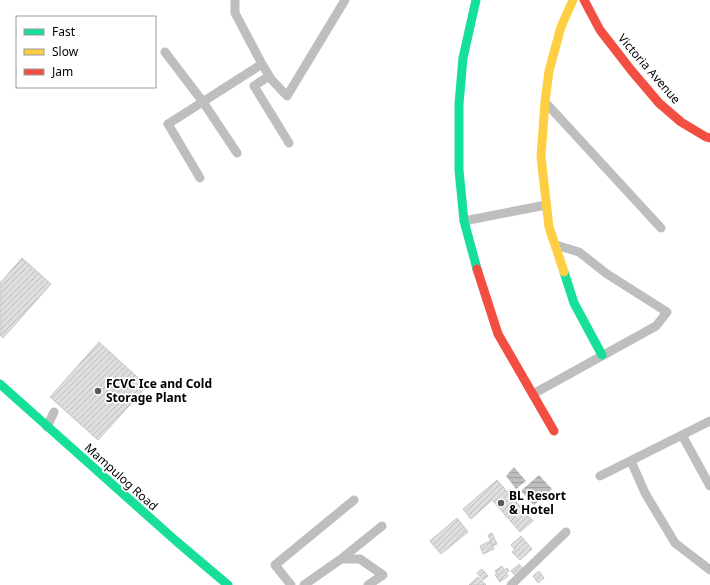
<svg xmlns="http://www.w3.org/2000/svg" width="710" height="585" font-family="'Noto Sans',sans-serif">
<defs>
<pattern id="water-rules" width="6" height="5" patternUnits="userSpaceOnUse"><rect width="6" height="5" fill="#bdbdbd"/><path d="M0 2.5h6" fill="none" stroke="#a1a1a1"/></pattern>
<pattern id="building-hatch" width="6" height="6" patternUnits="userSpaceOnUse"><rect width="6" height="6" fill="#dedede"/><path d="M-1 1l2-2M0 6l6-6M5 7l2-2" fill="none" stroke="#bdbdbd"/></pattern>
</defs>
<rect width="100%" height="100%" fill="#fff"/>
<path fill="url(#water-rules)" d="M 514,467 L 526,481 L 516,489 L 506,476 Z
M 539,475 L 552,489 L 534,505 L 521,491 Z"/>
<path fill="url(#building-hatch)" stroke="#c6c6c6" d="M 22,258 L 51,284 L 3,338 L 0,335 L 0,283 Z
M 99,342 L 147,386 L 98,440 L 50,397 Z
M 497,480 L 533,521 L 520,532 L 492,500 L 471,519 L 463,509 Z
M 457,518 L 468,532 L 441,554 L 430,541 Z
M 492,533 L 497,544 L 493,546 L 488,535 Z
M 521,536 L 532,549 L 520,560 L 512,552 L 515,550 L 511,545 Z
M 490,541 L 494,549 L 483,554 L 480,546 Z
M 519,564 L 524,569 L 516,576 L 511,571 Z
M 502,566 L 504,570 L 507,568 L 509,571 L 506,573 L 508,576 L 500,582 L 495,575 L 497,574 L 495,571 Z
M 482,569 L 488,576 L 483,580 L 477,573 Z
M 539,571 L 544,578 L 538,583 L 533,576 Z
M 478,577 L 486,585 L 469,585 Z"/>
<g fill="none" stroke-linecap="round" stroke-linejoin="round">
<path stroke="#bebebe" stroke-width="9" d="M 235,0 L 235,13 L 262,64 L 271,79 L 287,96 L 345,0
M 165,52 L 203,102 L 237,153
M 269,76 L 254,86 L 289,143
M 545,102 L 661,228
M 200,178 L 168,124 L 262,64
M 464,221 L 546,205
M 533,394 L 656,326 L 667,312 L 607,274 L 579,252 L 556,245
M 47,427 L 54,412
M 682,435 L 710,486
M 631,461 L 645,493 L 675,543 L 710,570
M 600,476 L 710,421
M 341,559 L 360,559 L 383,575 L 368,585
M 291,585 L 275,565 L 354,500
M 304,585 L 341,559 L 382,526
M 511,585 L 566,532"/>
<path stroke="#16e098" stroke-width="9" d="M 476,0 L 463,58 L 459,104 L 459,170 L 464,221 L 477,269
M 564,272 L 574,303 L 602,355
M 0,384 L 176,541 L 228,585"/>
<path stroke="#ffcf43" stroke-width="9" d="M 564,272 L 549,227 L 541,157 L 545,102 L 549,71 L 561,27 L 573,0"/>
<path stroke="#f24e42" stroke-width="9" d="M 584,0 L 600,30 L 631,70 L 659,103 L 681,122 L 706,137 L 710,138
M 477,269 L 498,334 L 554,431"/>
</g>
<g fill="#595959" stroke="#fff" stroke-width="1.5">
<circle cx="98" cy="391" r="4"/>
<circle cx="501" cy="503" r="4"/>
</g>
<g text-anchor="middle" stroke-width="3.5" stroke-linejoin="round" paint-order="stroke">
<g font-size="12" fill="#000" stroke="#fff">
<text transform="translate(649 69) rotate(49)" y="4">Victoria Avenue</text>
<text transform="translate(121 477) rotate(42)" y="4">Mampulog Road</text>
</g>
<g font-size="12" font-weight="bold" fill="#000" stroke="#fff" text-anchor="start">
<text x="106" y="388">FCVC Ice and Cold<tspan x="106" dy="14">Storage Plant</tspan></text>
<text x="509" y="500">BL Resort<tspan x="509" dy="14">&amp; Hotel</tspan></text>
</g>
</g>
<rect x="16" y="16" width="140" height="72" fill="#ffffff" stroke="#999999"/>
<rect x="24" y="29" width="20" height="6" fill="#16e098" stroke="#999999"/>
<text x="52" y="36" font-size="12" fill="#000000">Fast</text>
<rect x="24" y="49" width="20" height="6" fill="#ffcf43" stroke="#999999"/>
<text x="52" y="56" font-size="12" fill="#000000">Slow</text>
<rect x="24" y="69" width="20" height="6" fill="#f24e42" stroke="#999999"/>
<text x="52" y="76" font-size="12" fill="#000000">Jam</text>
</svg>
